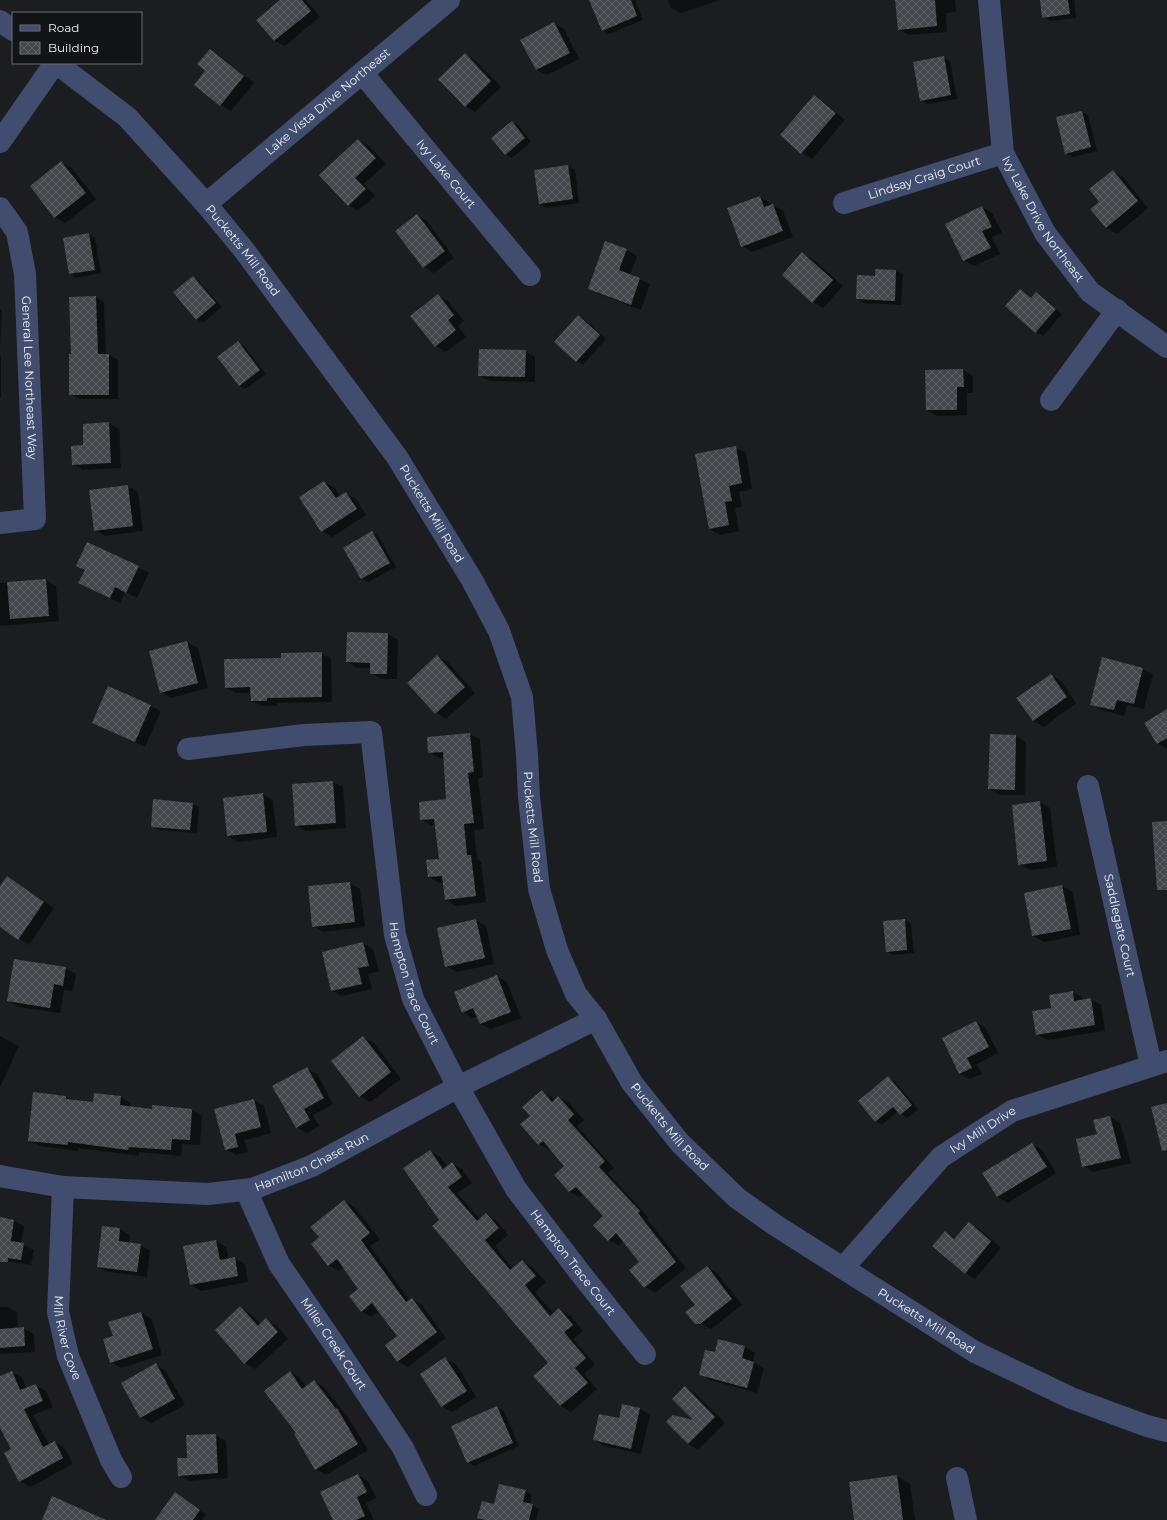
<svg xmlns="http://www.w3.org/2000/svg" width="1167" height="1520" font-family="Montserrat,sans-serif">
<defs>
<pattern id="building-cross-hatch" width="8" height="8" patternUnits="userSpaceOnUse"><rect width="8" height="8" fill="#45464b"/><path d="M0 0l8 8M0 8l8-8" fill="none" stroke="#606166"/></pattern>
</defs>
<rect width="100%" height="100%" fill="#1c1d21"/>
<path fill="#0007" d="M 281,0 L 306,0 L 320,17 L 285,46 L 275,41 L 258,20 Z
M 594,0 L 635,0 L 643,20 L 609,34 L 602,30 Z
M 668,0 L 720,0 L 681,13 L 670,7 Z
M 896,0 L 955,0 L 956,12 L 946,13 L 947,32 L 909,35 L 898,29 Z
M 1041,0 L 1074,0 L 1076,18 L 1050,21 L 1043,17 Z
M 554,23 L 564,29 L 579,59 L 547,75 L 537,70 Z
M 210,50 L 220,56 L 254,83 L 231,111 L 221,105 Z
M 465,55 L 475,60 L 501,87 L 475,112 L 465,106 Z
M 943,57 L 950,61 L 957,99 L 928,104 L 921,100 Z
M 814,96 L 824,102 L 845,120 L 812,159 L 802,153 L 781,135 Z
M 1081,112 L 1088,115 L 1097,151 L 1073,157 L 1066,153 Z
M 512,122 L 519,126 L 531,142 L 512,158 L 505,154 Z
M 359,140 L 369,146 L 386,164 L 364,184 L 375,196 L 358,211 L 348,205 Z
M 61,162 L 72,168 L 96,199 L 65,223 L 55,217 Z
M 568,166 L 575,170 L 579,203 L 546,208 L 540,204 L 535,171 Z
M 1113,171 L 1123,177 L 1148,208 L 1117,234 L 1107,228 L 1091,209 L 1100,202 Z
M 760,197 L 770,203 L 771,206 L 773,205 L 783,211 L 793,237 L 752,252 L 742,246 Z
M 982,207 L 992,213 L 1002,233 L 992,237 L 1000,254 L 974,266 L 964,260 Z
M 417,215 L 427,221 L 454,258 L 434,273 L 424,267 L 397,231 Z
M 89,234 L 95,238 L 101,273 L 76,278 L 70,274 Z
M 627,250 L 637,256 L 630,275 L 650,284 L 641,310 L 599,294 L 589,289 Z
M 803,254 L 813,259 L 843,286 L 823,308 L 813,302 L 783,275 Z
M 876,270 L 896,271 L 903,274 L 901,305 L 863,303 L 857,299 L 876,277 Z
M 193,277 L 199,281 L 222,307 L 203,323 L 196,319 Z
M 1020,290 L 1032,299 L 1037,294 L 1043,297 L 1062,314 L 1043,336 L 1036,332 Z
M 438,295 L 448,301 L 464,321 L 458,326 L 466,337 L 446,352 L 436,346 Z
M 96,297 L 104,302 L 106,355 L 109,355 L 118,360 L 118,399 L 79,399 L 70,394 L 72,355 Z
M 0,309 L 2,310 L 0,348 Z
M 578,316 L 585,320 L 606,339 L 583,365 L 577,361 Z
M 238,342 L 244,346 L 266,374 L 246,389 L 240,386 L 218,357 Z
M 525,351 L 535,357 L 535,382 L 490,381 L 479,376 Z
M 0,356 L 1,356 L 1,398 L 0,398 Z
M 963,370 L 973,376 L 973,393 L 967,393 L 967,415 L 937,416 L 927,410 Z
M 109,423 L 119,429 L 121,468 L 83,470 L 73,464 L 84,446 Z
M 735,447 L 746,453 L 752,489 L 739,492 L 742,507 L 735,508 L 739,531 L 720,535 L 709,529 Z
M 324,482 L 335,488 L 340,497 L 346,493 L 356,499 L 366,515 L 332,537 L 322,531 Z
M 128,486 L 138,492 L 143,531 L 105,536 L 95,530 Z
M 372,532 L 378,536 L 396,567 L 368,582 L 362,579 L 344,548 Z
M 88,543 L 149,573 L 137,598 L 125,592 L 120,603 L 90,588 L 86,570 Z
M 46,580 L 56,586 L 59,621 L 0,626 L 0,583 Z
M 348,633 L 388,634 L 398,640 L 397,679 L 381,679 L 371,673 L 371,668 L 357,668 L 347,662 Z
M 187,642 L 198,648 L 208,688 L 171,698 L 161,692 Z
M 321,653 L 331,659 L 332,702 L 277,703 L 277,706 L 262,706 L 252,701 L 252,693 L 236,693 L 226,688 L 282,659 Z
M 437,657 L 448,662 L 475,693 L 446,719 L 436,713 Z
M 1143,669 L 1153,674 L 1144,709 L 1127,705 L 1124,716 L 1102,710 L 1091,704 Z
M 1051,675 L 1061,681 L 1076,703 L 1044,727 L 1033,721 Z
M 151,706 L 161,711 L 145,747 L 93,722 Z
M 1167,710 L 1167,749 L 1158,744 L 1145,724 Z
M 470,734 L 480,739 L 483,778 L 478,778 L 484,829 L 474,830 L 477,859 L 481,862 L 486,902 L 456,906 L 446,900 L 444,882 L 439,883 L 429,877 L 440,860 L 436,825 L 431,825 L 421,819 L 448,800 L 444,758 L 439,758 L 429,752 Z
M 991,735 L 1016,736 L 1026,742 L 1025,795 L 1000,795 L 989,789 Z
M 333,782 L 343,787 L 346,828 L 306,831 L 296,825 L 293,785 Z
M 263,794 L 273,800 L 277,837 L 238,842 L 228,836 Z
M 1040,802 L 1050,808 L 1057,867 L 1030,870 L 1019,864 L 1013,805 Z
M 192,804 L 199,807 L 197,833 L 159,830 L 152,826 Z
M 7,877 L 54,908 L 29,945 L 0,926 L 0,888 Z
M 350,883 L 360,889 L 365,927 L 323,932 L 313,926 L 309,887 Z
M 1062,886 L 1073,892 L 1080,935 L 1044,942 L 1033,936 L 1025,893 Z
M 476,920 L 486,926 L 494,964 L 457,972 L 446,966 Z
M 905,920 L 911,924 L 914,953 L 893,955 L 886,951 Z
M 363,943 L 373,949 L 379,971 L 368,974 L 372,989 L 342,996 L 332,991 L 323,953 Z
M 65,968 L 76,974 L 73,991 L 64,990 L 60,1013 L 19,1007 L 8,1001 Z
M 497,976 L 507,982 L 521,1018 L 491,1029 L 480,1024 L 478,1016 L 473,1018 L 463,1012 Z
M 1073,992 L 1083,998 L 1083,1001 L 1091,999 L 1101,1005 L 1105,1031 L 1047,1040 L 1037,1034 L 1052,1009 Z
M 976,1022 L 986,1028 L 998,1053 L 977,1064 L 982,1074 L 970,1079 L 960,1074 L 943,1039 Z
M 0,1036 L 19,1046 L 0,1087 Z
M 363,1037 L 374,1043 L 401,1079 L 370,1102 L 360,1096 L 333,1061 Z
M 307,1069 L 317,1074 L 333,1104 L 313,1115 L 319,1126 L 307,1133 L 296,1127 Z
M 888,1077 L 895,1081 L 918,1109 L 907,1118 L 898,1111 L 882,1125 L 875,1121 Z
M 542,1091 L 552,1097 L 555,1100 L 558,1097 L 569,1103 L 584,1120 L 577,1126 L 614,1168 L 608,1173 L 649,1218 L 647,1219 L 686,1268 L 655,1293 L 645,1287 L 640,1262 L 623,1241 L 619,1246 L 609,1240 L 604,1216 L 584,1194 L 580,1197 L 570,1192 L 555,1175 L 566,1166 L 551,1149 L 549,1150 L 539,1144 L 522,1124 L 531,1116 Z
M 34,1094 L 66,1097 L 72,1101 L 94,1103 L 121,1097 L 131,1103 L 130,1107 L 153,1110 L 153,1106 L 192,1110 L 202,1116 L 200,1145 L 182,1144 L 181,1156 L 139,1152 L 139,1156 L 78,1148 L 78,1151 L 39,1146 L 29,1140 Z
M 254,1100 L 264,1106 L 271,1133 L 244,1140 L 248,1152 L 236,1155 L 226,1150 Z
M 1110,1117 L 1120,1123 L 1131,1163 L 1093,1172 L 1083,1166 L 1098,1135 Z
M 1032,1144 L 1042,1150 L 1056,1173 L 1008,1203 L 998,1197 L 984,1174 Z
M 430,1151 L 440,1157 L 447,1167 L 452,1163 L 462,1169 L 472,1183 L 457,1193 L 480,1219 L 486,1214 L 496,1220 L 508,1235 L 495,1246 L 513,1269 L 522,1261 L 532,1267 L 546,1282 L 535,1292 L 554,1314 L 560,1309 L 570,1315 L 583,1331 L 573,1339 L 595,1364 L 584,1374 L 597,1389 L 571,1412 L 561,1406 L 535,1376 L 550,1363 L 440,1220 Z
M 344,1201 L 354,1207 L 380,1239 L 370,1246 L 410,1301 L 412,1299 L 422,1305 L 446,1338 L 408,1367 L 398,1361 L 399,1336 L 380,1311 L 371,1317 L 361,1311 L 360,1289 L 344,1267 L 339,1271 L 328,1265 L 320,1238 Z
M 0,1218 L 14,1221 L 24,1226 L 21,1244 L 34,1250 L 31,1265 L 0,1260 Z
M 969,1223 L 979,1229 L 1001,1248 L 975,1279 L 965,1273 L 945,1232 L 955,1238 Z
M 102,1227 L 120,1229 L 130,1235 L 129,1243 L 140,1245 L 150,1250 L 147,1277 L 108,1272 L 98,1267 Z
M 216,1241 L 226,1247 L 229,1259 L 234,1258 L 245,1264 L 248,1282 L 201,1291 L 191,1285 L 184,1247 Z
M 707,1267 L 717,1273 L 742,1305 L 711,1329 L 700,1323 L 700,1325 L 707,1329 L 706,1329 L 695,1323 L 696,1305 Z
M 0,1307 L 7,1307 L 17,1312 L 18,1329 L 23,1328 L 34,1334 L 35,1352 L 0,1354 Z
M 240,1308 L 251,1314 L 261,1324 L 266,1320 L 276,1325 L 288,1339 L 255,1369 L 245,1363 Z
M 141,1313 L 152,1319 L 162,1355 L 121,1368 L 111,1362 Z
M 719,1340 L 745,1347 L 755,1353 L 753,1362 L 764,1368 L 757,1393 L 710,1380 L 700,1374 L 716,1353 Z
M 445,1359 L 456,1364 L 476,1397 L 452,1412 L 442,1406 Z
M 156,1365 L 166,1371 L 185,1405 L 151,1423 L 141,1417 Z
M 12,1372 L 22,1378 L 27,1389 L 35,1385 L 46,1391 L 53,1407 L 33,1415 L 49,1445 L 55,1442 L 65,1448 L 73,1464 L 30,1487 L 20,1481 L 13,1449 L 0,1418 L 0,1377 Z
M 290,1372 L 300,1378 L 306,1387 L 314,1381 L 324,1387 L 347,1416 L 368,1450 L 326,1475 L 316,1469 L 297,1434 Z
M 685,1387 L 695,1393 L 725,1423 L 698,1450 L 688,1444 L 696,1422 Z
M 497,1407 L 504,1411 L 519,1446 L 474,1466 L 468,1462 Z
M 640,1409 L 650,1415 L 641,1454 L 604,1446 L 594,1440 L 620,1419 Z
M 215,1435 L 226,1441 L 228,1478 L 189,1481 L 179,1475 L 188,1459 Z
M 358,1475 L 368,1481 L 376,1498 L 366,1503 L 374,1520 L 334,1520 Z
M 897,1476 L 910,1484 L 915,1520 L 855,1520 Z
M 500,1485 L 526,1491 L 532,1495 L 530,1504 L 539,1509 L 536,1520 L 483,1520 L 479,1518 L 494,1505 Z
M 182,1497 L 206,1515 L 202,1520 L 157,1520 Z"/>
<path fill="url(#building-cross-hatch)" d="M 280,0 L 302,0 L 311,11 L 274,41 L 256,20 Z
M 589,0 L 631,0 L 637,16 L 602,31 Z
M 895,0 L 935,0 L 937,26 L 898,30 Z
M 1040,0 L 1068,0 L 1070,14 L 1042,18 Z
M 554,22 L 570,53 L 536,70 L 520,40 Z
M 210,49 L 244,76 L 220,106 L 194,85 L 205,71 L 197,64 Z
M 465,53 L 491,81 L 465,107 L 438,79 Z
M 944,56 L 951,95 L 920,101 L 913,62 Z
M 814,95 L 836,113 L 801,154 L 780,135 Z
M 1082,111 L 1091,147 L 1065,154 L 1056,117 Z
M 512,121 L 525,138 L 505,155 L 491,138 Z
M 358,139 L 376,158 L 355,178 L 366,189 L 348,206 L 319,175 Z
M 61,161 L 86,193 L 54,218 L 30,186 Z
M 568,165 L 573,199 L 539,204 L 534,170 Z
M 1113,170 L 1138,201 L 1106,228 L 1090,209 L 1099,202 L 1089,189 Z
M 760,196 L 764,207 L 773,204 L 783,231 L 741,247 L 727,208 Z
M 982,206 L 992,227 L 982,231 L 991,248 L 963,261 L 945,224 Z
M 417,214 L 445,251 L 423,268 L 395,231 Z
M 89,233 L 95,270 L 69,274 L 63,238 Z
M 605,241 L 627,249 L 619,270 L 640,278 L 631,305 L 588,289 Z
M 802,252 L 833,280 L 812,303 L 782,275 Z
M 875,269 L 896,270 L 895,301 L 856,299 L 857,275 L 875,276 Z
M 193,276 L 216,303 L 196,320 L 173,292 Z
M 1020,289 L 1031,298 L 1036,292 L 1056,309 L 1035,333 L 1005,306 Z
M 438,294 L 454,315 L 448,320 L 456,330 L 435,347 L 410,316 Z
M 96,296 L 98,354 L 109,354 L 109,395 L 69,395 L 69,354 L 71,354 L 69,297 Z
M 578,315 L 600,335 L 576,362 L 554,342 Z
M 238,341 L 260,370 L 239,386 L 217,357 Z
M 479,349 L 526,350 L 525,377 L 478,376 Z
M 963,369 L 964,387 L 957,387 L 957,410 L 926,410 L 925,370 Z
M 109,422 L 111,463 L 72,465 L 71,446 L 83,445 L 83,424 Z
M 736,446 L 742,483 L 729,486 L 732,501 L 725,502 L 729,525 L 709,529 L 695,454 Z
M 324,481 L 336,498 L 346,492 L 357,509 L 321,532 L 299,497 Z
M 128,485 L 133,526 L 94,531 L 89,490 Z
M 372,531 L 390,563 L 361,579 L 343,548 Z
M 87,542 L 139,566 L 126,593 L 115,587 L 110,598 L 78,583 L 85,570 L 76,566 Z
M 46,579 L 49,616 L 10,619 L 7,582 Z
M 347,632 L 388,633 L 387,674 L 370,674 L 370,663 L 346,662 Z
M 187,641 L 198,683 L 160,693 L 149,651 Z
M 322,652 L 322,697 L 267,698 L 267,701 L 251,701 L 250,687 L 225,688 L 224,659 L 281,658 L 281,653 Z
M 437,655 L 465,687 L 435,714 L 407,683 Z
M 1102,657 L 1143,668 L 1134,704 L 1117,700 L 1114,710 L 1090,705 Z
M 1051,674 L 1067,697 L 1033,721 L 1016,698 Z
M 108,686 L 151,705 L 135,742 L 92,723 Z
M 1167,709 L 1167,738 L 1157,744 L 1144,723 Z
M 470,733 L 474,772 L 468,773 L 474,823 L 464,824 L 467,855 L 471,855 L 476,896 L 445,900 L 442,876 L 428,877 L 426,860 L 439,859 L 434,819 L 420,820 L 419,802 L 446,799 L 443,752 L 428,753 L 427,737 Z
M 990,734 L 1016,735 L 1015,790 L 988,789 Z
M 333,781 L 336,823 L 295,826 L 292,784 Z
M 263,793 L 267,832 L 227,836 L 223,798 Z
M 153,799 L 193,803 L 190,830 L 151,827 Z
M 1040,801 L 1047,861 L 1018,865 L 1012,805 Z
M 1167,821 L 1167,890 L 1157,890 L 1152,822 Z
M 7,876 L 44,902 L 18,940 L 0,927 L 0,886 Z
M 350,882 L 355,922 L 312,927 L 308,886 Z
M 1062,885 L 1071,929 L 1032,936 L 1024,893 Z
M 476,919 L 485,958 L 445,967 L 437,928 Z
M 905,919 L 907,950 L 886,952 L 883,921 Z
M 363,942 L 369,966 L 358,968 L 362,984 L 331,991 L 322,952 Z
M 14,959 L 66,967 L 63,986 L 54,984 L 50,1008 L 7,1001 Z
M 497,975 L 511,1012 L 480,1024 L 473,1008 L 462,1013 L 454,992 Z
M 1073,991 L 1074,1001 L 1091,998 L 1095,1025 L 1036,1035 L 1032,1011 L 1051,1008 L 1049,995 Z
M 976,1021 L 989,1047 L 967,1058 L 972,1068 L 959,1074 L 942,1038 Z
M 363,1036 L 391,1072 L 359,1097 L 331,1061 Z
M 307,1067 L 324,1098 L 304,1109 L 310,1120 L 296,1128 L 272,1086 Z
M 888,1076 L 912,1105 L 900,1115 L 893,1107 L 875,1122 L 858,1101 Z
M 542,1090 L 552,1102 L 558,1096 L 574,1114 L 568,1120 L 605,1161 L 599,1167 L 640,1211 L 638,1213 L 676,1262 L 644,1288 L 629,1270 L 639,1262 L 616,1233 L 608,1241 L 593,1225 L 603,1216 L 576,1187 L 569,1192 L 554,1175 L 564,1166 L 543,1141 L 538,1145 L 520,1124 L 530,1116 L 522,1107 Z
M 33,1092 L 66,1096 L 66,1099 L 93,1102 L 94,1093 L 121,1096 L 120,1105 L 152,1109 L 152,1105 L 192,1109 L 190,1140 L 172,1139 L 171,1150 L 129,1147 L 128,1150 L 68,1142 L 68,1145 L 28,1141 Z
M 254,1099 L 261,1127 L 235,1134 L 238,1147 L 225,1150 L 214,1109 Z
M 1167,1103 L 1167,1150 L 1162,1151 L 1151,1107 Z
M 1110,1116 L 1121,1158 L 1082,1167 L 1076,1139 L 1097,1134 L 1093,1120 Z
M 1032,1143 L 1047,1167 L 997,1197 L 982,1173 Z
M 430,1150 L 443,1169 L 452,1162 L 462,1177 L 448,1187 L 477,1221 L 486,1213 L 499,1228 L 485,1240 L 510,1270 L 522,1260 L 536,1276 L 525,1285 L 550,1316 L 559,1308 L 573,1325 L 564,1332 L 586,1358 L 575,1368 L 588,1383 L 560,1406 L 533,1376 L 548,1363 L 432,1226 L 439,1220 L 403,1168 Z
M 344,1200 L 370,1233 L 361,1240 L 406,1302 L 412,1298 L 437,1332 L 397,1362 L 385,1345 L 397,1336 L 372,1303 L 361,1312 L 349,1296 L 358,1289 L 337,1259 L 328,1266 L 311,1244 L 319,1237 L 310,1227 Z
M 0,1217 L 14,1220 L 11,1241 L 24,1243 L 21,1260 L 8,1258 L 8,1262 L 0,1262 Z
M 969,1222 L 991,1241 L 965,1274 L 932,1246 L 945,1231 L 954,1239 Z
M 102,1226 L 120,1228 L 119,1241 L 141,1244 L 137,1272 L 97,1267 Z
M 216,1240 L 220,1260 L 235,1257 L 238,1276 L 190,1285 L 183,1246 Z
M 707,1266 L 732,1299 L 700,1324 L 695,1324 L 685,1312 L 695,1305 L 680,1286 Z
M 240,1306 L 258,1326 L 266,1318 L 278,1332 L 244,1364 L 215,1330 Z
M 141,1312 L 153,1349 L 110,1363 L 103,1339 L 113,1336 L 108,1322 Z
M 24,1327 L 25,1346 L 0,1348 L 0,1329 Z
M 718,1339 L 745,1346 L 742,1358 L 754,1362 L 747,1388 L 699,1375 L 705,1350 L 715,1352 Z
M 445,1357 L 467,1391 L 441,1407 L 420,1374 Z
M 156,1363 L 175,1399 L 140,1418 L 121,1383 Z
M 12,1371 L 20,1390 L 36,1384 L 43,1401 L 24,1409 L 43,1447 L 55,1441 L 63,1458 L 19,1482 L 4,1453 L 11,1449 L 0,1428 L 0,1376 Z
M 290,1371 L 302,1389 L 314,1380 L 336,1409 L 337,1408 L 358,1444 L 315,1470 L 294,1434 L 296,1433 L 264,1391 Z
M 685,1386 L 715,1417 L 688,1444 L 666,1422 L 673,1415 L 693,1420 L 672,1399 Z
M 622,1404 L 640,1408 L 631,1449 L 593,1440 L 599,1414 L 619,1418 Z
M 497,1406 L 513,1443 L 467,1463 L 451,1426 Z
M 216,1434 L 218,1473 L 178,1476 L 177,1458 L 187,1458 L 186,1435 Z
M 358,1474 L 367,1492 L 357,1497 L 365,1516 L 356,1520 L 333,1520 L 320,1492 Z
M 897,1475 L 903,1520 L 854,1520 L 849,1482 Z
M 499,1484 L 526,1490 L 523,1502 L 533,1504 L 529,1520 L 485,1520 L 477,1518 L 482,1501 L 494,1504 Z
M 175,1492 L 200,1510 L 193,1520 L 155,1520 Z
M 52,1496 L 106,1520 L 42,1520 Z"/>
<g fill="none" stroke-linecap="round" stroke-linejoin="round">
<g stroke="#404d6e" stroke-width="22">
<path id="s1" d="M 989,0 L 1003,153 L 1045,233 L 1090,292 L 1167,347"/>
<path d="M 0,21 L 13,30"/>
<path id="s2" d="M 56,63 L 127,117 L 206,204 L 244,250 L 397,457 L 472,580 L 499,631 L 522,697 L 527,755 L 529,797 L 539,889 L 557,950 L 576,994 L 596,1019 L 632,1083 L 680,1143 L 737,1198 L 775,1225 L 975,1352 L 1071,1398 L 1147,1426 L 1167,1431"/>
<path id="s3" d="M 363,74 L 530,275"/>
<path d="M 0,142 L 55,63"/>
<path id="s4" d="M 844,203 L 1003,153"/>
<path id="s5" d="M 206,204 L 449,0"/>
<path id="s6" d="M 0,208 L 17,232 L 25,274 L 35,519 L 0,523"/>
<path d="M 1051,400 L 1117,310"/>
<path id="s7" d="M 188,749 L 304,735 L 371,732 L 395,935 L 413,999 L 458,1087 L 516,1189 L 581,1274 L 645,1354"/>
<path id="s8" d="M 1088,786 L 1151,1065"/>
<path id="s9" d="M 0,1176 L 63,1187 L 208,1194 L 252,1189 L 312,1166 L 458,1087 L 596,1019"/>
<path id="s10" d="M 63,1187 L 58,1312 L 68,1356 L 111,1460 L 121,1477"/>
<path id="s11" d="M 246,1190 L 279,1264 L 334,1344 L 403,1448 L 426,1495"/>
<path id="s12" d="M 843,1268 L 941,1157 L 1012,1111 L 1167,1061"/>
<path d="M 957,1478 L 966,1520"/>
</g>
</g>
<g text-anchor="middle" stroke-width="3" stroke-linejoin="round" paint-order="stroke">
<g font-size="12" fill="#f1f2f5" stroke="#131418">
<text dy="4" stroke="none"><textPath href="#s5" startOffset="159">Lake Vista Drive Northeast</textPath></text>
<text dy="4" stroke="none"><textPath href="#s3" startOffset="130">Ivy Lake Court</textPath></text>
<text dy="4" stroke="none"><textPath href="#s4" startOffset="84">Lindsay Craig Court</textPath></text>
<text dy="4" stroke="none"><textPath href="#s1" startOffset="231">Ivy Lake Drive Northeast</textPath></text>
<text dy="4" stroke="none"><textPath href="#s2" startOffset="266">Pucketts Mill Road</textPath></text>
<text dy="4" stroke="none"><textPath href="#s6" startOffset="176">General Lee Northeast Way</textPath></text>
<text dy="4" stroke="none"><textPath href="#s2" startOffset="590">Pucketts Mill Road</textPath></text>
<text dy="4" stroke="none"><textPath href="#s2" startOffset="926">Pucketts Mill Road</textPath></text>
<text dy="4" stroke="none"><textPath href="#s8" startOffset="143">Saddlegate Court</textPath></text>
<text dy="4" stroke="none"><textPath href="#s7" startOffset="440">Hampton Trace Court</textPath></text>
<text dy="4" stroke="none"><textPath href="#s2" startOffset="1263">Pucketts Mill Road</textPath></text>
<text dy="4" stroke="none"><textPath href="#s12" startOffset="198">Ivy Mill Drive</textPath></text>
<text dy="4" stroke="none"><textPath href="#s9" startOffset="319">Hamilton Chase Run</textPath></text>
<text dy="4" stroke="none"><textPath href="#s7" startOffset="764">Hampton Trace Court</textPath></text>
<text dy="4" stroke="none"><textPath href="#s2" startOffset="1587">Pucketts Mill Road</textPath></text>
<text dy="4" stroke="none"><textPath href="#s10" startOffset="152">Mill River Cove</textPath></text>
<text dy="4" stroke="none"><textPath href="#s11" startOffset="178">Miller Creek Court</textPath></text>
</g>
</g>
<rect x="12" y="12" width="130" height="52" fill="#131418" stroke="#6c6d70"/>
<rect x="20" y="25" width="20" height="6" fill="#404d6e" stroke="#6c6d70"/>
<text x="48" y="32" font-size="12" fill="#f1f2f5">Road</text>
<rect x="20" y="42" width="20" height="12" fill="url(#building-cross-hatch)" stroke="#6c6d70"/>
<text x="48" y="52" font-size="12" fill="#f1f2f5">Building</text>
</svg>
